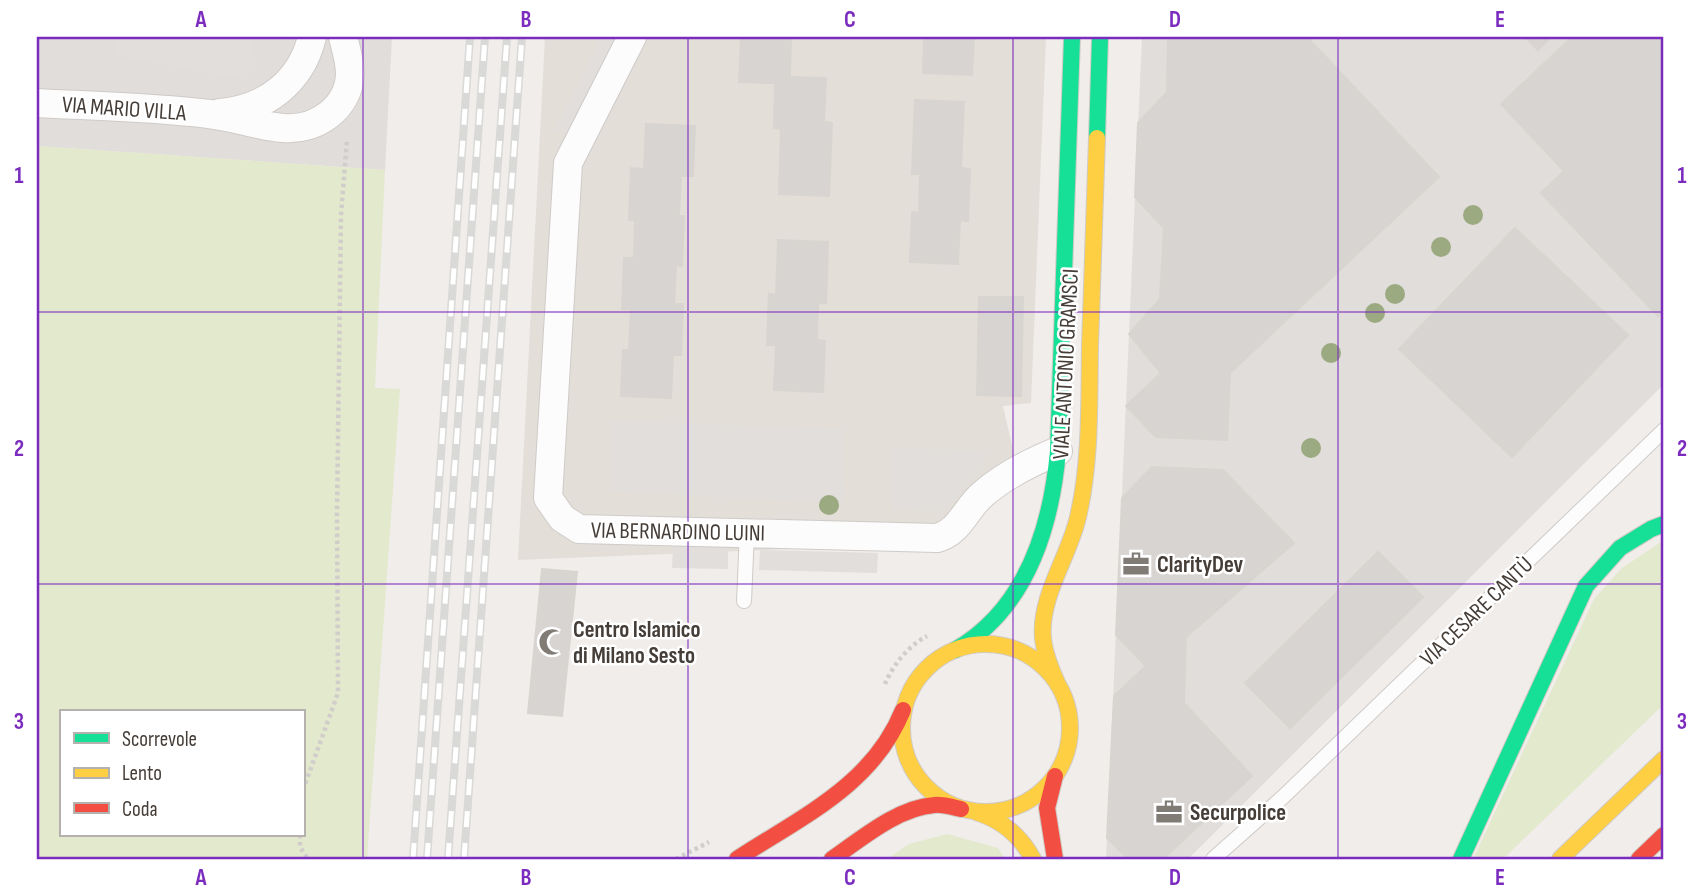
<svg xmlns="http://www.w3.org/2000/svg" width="1701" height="896" font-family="'Sofia Sans Condensed',sans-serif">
<rect width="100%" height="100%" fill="#f0edeb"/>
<path fill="#e3ded8" d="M 545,37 L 1046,37 L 1031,403 L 1003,406 L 1014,455 L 961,542 L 518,560 Z"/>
<path fill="#e1ddda" d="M 37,37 L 392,37 L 385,170 L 37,146 Z
M 1142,37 L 1664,37 L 1664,384 L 1188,859 L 1106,859 Z"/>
<path fill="#e3e9cc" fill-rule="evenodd" d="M 37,146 L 385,170 L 375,388 L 400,389 L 367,859 L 37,859 ZM 61,712 L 303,712 L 303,835 L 61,835 Z
M 1664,540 L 1664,704 L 1503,859 L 1473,859 L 1594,599 L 1622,568 Z
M 947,834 L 998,848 L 1005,859 L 887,859 L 909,844 Z"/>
<path fill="#e1dedc" d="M 114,37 L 251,37 L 248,80 L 113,55 Z
M 602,37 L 620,37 L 570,130 L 554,131 Z
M 612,421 L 842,429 L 844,503 L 610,491 Z
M 891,448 L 985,450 L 983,470 L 967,484 L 945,511 L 892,510 Z
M 673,547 L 728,548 L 728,569 L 672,568 Z
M 760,550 L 878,553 L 877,573 L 759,570 Z"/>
<path fill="#d8d4d2" stroke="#d8d4d0" stroke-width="2" d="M 741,37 L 798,37 L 791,38 L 790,77 L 826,78 L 824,122 L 832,123 L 829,196 L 779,194 L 781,129 L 774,128 L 775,83 L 739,82 Z
M 924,37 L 974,37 L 972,75 L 923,73 Z
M 1168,37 L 1307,37 L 1439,177 L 1230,373 L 1227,440 L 1156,437 L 1126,406 L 1161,373 L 1129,334 L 1160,299 L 1164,228 L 1135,197 L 1138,123 L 1167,92 Z
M 1525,37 L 1551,37 L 1538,50 Z
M 1572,37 L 1664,37 L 1664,310 L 1658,316 L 1541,193 L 1564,171 L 1501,104 Z
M 915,100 L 964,102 L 961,168 L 970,169 L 968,221 L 960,220 L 958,264 L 910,262 L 912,212 L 919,213 L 920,174 L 912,174 Z
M 646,124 L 695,126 L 693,176 L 681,176 L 679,216 L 684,216 L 682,266 L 676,265 L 674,304 L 683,304 L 681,355 L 673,355 L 671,398 L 621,396 L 623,350 L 629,350 L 631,309 L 622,309 L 624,258 L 634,258 L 635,220 L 629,220 L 631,168 L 644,169 Z
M 1515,228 L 1628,335 L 1512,457 L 1399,349 Z
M 778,240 L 828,242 L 826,303 L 818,303 L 817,340 L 825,341 L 823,392 L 774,390 L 776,345 L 767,345 L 769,294 L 776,295 Z
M 979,297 L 1023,297 L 1021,396 L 977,395 Z
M 1152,467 L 1223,470 L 1294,543 L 1186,637 L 1184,703 L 1252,776 L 1163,859 L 1128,859 L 1107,838 L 1114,696 L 1146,666 L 1116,635 L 1122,498 Z
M 1378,552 L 1423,597 L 1290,728 L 1245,683 Z
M 542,569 L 577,572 L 562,716 L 528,713 Z"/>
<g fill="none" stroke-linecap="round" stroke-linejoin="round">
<defs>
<path id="lane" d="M 744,601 L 747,532
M 1213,859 L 1283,797 L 1664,430"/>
<path id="street" d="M 632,37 L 568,163 L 548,498 L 562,518 L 579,529 L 937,538 C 959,533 966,508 983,494 C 1005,475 1031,462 1058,451
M 37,103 C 94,106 152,107 209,114 C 234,117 258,126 283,128 C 316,131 349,108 350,74 C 350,61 346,49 343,37
M 220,113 C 266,109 301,82 312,37"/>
<path id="fast" d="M 1097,138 L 1100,37
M 955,650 C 1026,609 1051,529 1058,451 L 1072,37
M 1461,859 L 1586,586 L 1620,548 L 1651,529 L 1664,524"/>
<path id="slow" d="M902 728a84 84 0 1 1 168 0a84 84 0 1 1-168 0Z
M 1058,685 C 1051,670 1045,656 1043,639 C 1039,597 1069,557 1078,517 C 1091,462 1089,402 1090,346 C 1092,277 1095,207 1097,138
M 976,812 C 1002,820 1020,835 1033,859
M 1560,859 L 1664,759"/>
<path id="jam" d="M 1055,776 L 1047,808 L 1055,859
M 737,859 C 801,817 873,785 903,710
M 832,859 C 861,839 897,808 934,805 C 943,804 952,807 961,809
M 1639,859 L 1664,835"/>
</defs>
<use href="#lane" stroke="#cecbc8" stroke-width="16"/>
<use href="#street" stroke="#cecbc8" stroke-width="30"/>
<use href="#fast" stroke="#d0cac3" stroke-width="18"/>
<use href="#slow" stroke="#d0cac3" stroke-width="18"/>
<use href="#jam" stroke="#d0cac3" stroke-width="18"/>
<path stroke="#d1cdcb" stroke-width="4.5" stroke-dasharray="3.5 3.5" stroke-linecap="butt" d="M 885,684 C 893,665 908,646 927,636
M 303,790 L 338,693 L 337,513 L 341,215 L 347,140
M 300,835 L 300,847 L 308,859
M 676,859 L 709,842"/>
<use href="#lane" stroke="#fdfcfc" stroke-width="14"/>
<use href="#street" stroke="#fdfcfc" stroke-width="28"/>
<use href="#fast" stroke="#16e098" stroke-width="16"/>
<use href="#slow" stroke="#ffcf43" stroke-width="16"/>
<use href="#jam" stroke="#f24e42" stroke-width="16"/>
<defs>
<path id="rail" d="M 413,859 L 470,37
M 427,859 L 485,37
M 448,859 L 507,37
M 464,859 L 522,37"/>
</defs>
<use href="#rail" stroke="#d9d9d8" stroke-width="8"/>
<use href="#rail" stroke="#fff" stroke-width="5" stroke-dasharray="16" stroke-linecap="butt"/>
</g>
<g fill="#9caa82">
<circle cx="1473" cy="215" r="10"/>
<circle cx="1441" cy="247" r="10"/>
<circle cx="1395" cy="294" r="10"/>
<circle cx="1375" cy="313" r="10"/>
<circle cx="1331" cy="353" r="10"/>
<circle cx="1311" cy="448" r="10"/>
<circle cx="829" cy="505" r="10"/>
</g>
<path fill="none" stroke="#7b2cbf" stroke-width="2" stroke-opacity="0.55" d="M 363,37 L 363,859M 688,37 L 688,859M 1013,37 L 1013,859M 1338,37 L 1338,859M 37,312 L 1664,312M 37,584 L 1664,584"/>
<defs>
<symbol id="office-bare" viewBox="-9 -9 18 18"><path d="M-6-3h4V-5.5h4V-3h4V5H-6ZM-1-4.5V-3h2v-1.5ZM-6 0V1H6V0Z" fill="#817b76" stroke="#fff" stroke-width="2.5" paint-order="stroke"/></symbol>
<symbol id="mosque-bare" viewBox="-9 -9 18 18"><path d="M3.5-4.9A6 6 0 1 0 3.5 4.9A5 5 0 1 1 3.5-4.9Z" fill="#817b76" stroke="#fff" stroke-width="2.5" paint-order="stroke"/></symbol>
</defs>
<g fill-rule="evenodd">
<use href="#office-bare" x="1117" y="545" width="38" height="38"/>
<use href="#mosque-bare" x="533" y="623" width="38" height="38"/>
<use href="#office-bare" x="1150" y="793" width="38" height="38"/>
</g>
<g text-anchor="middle" stroke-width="5" stroke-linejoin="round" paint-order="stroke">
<g font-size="23" fill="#453d37" stroke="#fff">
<text transform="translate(124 108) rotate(4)" y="8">VIA MARIO VILLA</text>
<text transform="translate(1065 364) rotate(-87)" y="8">VIALE ANTONIO GRAMSCI</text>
<text transform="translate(678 531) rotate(1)" y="8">VIA BERNARDINO LUINI</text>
<text transform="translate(1476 611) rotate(-44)" y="8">VIA CESARE CANTÙ</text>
</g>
<g font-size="23" font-weight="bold" fill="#453d37" stroke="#fff" text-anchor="start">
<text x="1157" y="572">ClarityDev</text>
<text x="573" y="637">Centro Islamico<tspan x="573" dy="26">di Milano Sesto</tspan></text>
<text x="1190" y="820">Securpolice</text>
</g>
</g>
<rect width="1701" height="896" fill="none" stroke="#ffffff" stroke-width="77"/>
<rect x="60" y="710" width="245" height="126" fill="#ffffff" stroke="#b5b1af" stroke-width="2"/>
<rect x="74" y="733" width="35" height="10" fill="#16e098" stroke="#b5b1af" stroke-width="2"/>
<text x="122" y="746" font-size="21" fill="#453d37">Scorrevole</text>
<rect x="74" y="768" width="35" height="10" fill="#ffcf43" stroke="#b5b1af" stroke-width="2"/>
<text x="122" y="780" font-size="21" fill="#453d37">Lento</text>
<rect x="74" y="803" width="35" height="10" fill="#f24e42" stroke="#b5b1af" stroke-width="2"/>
<text x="122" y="816" font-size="21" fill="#453d37">Coda</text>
<rect x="38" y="38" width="1624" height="820" fill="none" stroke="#7b2cbf" stroke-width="2.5"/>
<g font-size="23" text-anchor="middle" font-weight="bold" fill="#7b2cbf">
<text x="201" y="27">A</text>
<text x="526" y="27">B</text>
<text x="850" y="27">C</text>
<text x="1175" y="27">D</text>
<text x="1500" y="27">E</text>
<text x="19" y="183">1</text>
<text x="1682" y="183">1</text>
<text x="19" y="456">2</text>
<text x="1682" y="456">2</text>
<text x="19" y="729">3</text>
<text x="1682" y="729">3</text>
<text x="201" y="885">A</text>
<text x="526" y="885">B</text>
<text x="850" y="885">C</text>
<text x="1175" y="885">D</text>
<text x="1500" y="885">E</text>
</g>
</svg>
